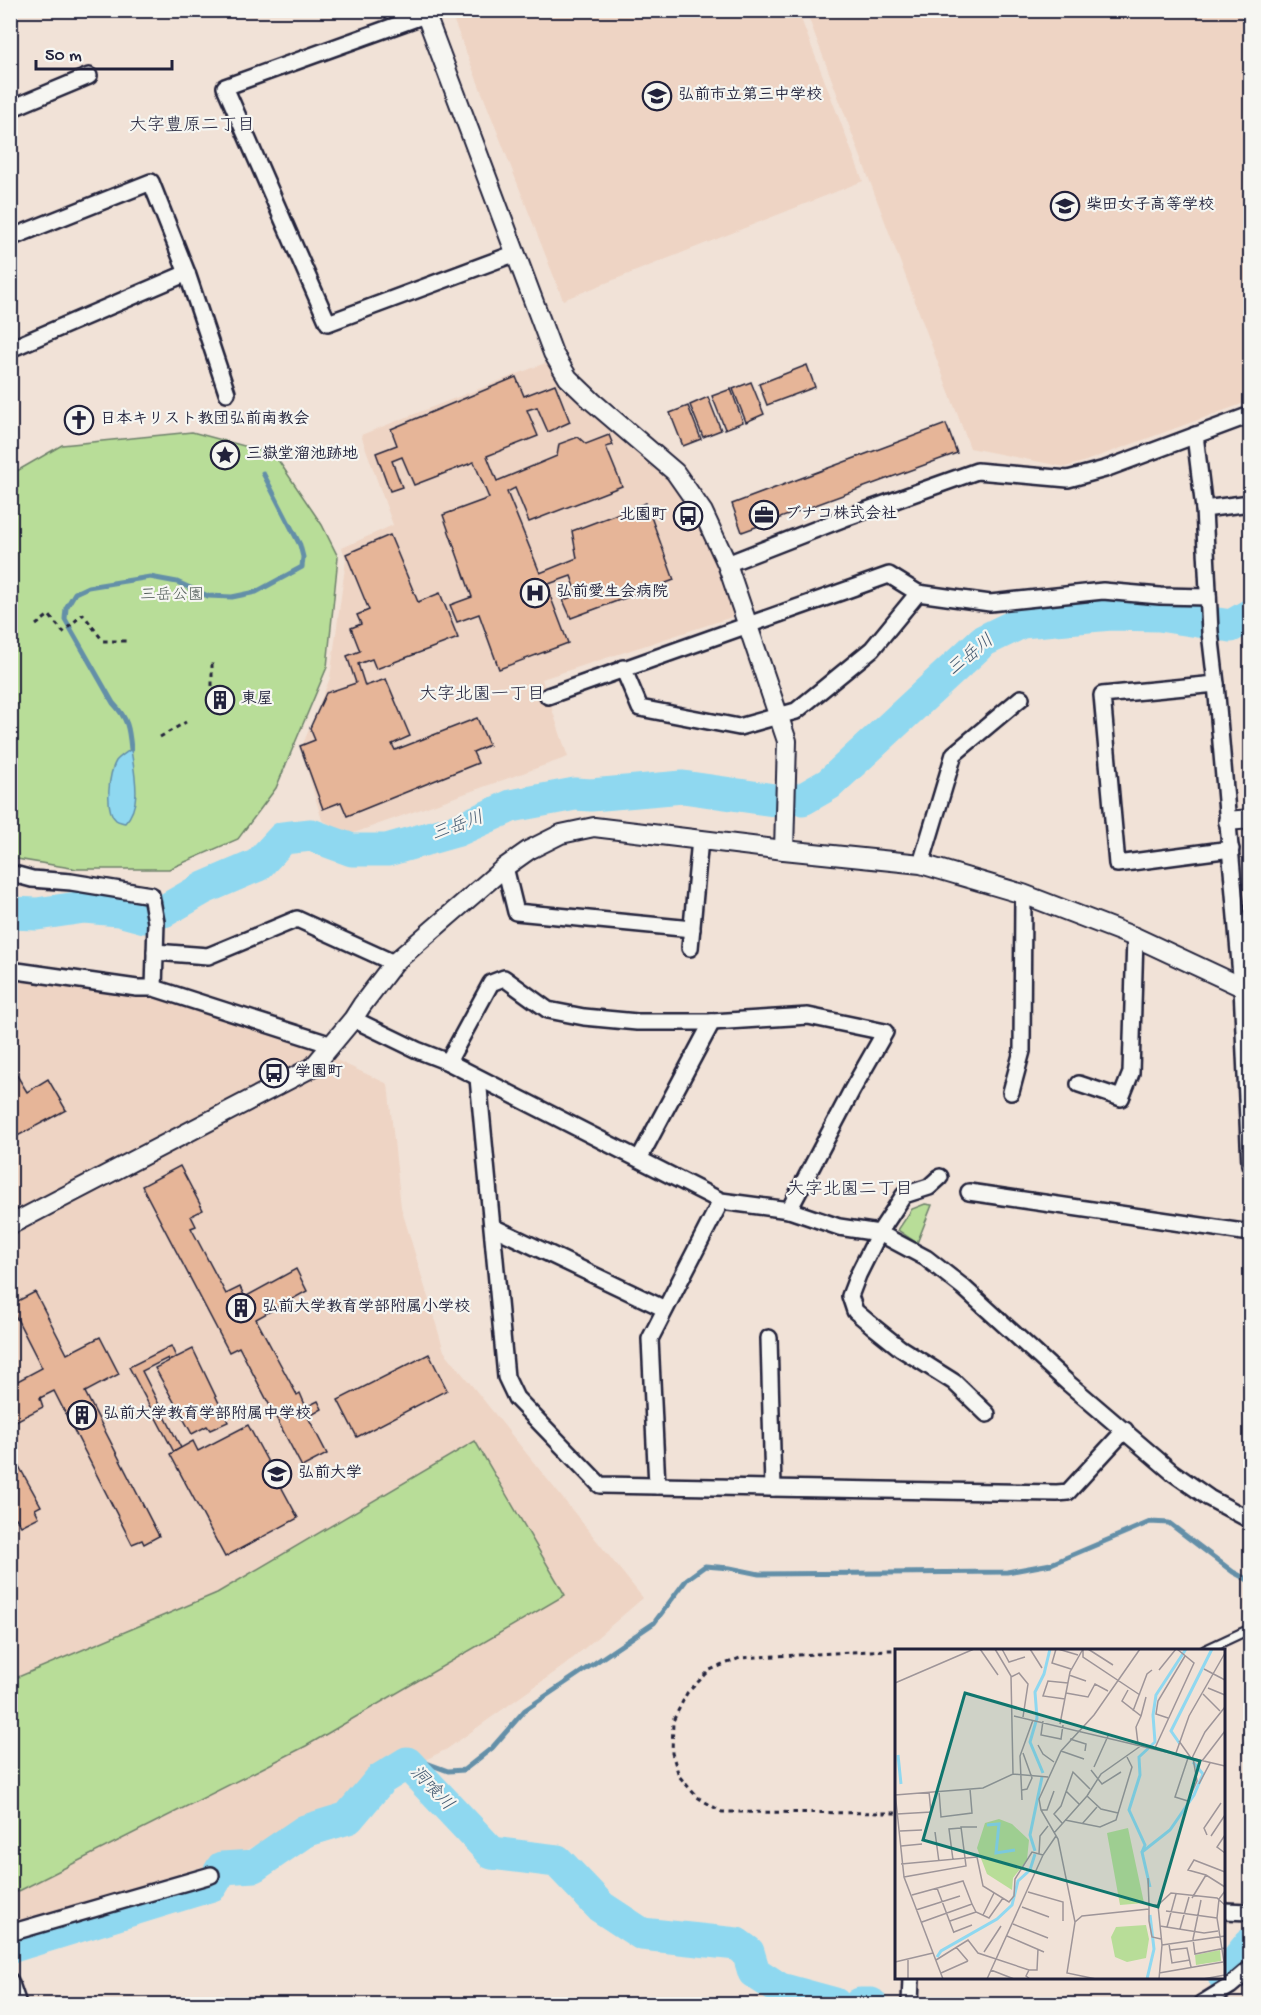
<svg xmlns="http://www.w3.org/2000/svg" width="1261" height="2015" font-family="'Gochi Hand','Klee One',sans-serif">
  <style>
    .built { fill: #eed4c4 }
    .green { fill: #b8dd98; stroke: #6d806a; stroke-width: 1.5 }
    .water { fill: #8fd8f0; stroke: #638fa8; stroke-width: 1.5 }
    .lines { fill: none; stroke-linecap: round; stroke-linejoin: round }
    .stream { stroke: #638fa8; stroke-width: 5 }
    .river { stroke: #8fd8f0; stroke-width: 33 }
    .building { fill: #e6b598; stroke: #22223b; stroke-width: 1.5 }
    .service-casing { stroke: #22223b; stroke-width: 12 }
    .minor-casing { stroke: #22223b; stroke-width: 20 }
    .tertiary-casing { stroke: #22223b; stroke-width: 22 }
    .path { stroke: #22223b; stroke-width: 3; stroke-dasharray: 4.5 4.5; stroke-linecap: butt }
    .service { stroke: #f6f6f2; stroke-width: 8 }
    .minor { stroke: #f6f6f2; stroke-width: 15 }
    .tertiary { stroke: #f6f6f2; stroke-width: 18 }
    .labels { text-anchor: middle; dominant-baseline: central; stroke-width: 4.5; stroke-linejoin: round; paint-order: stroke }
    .poi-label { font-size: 16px; font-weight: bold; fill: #22223b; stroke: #f6f6f2; text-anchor: start }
    .park-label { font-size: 16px; fill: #4f5a57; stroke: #f6f6f2 }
    .neighbourhood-label { font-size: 18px; fill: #22223b; stroke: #f6f6f2 }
    .water-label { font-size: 18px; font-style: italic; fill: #435971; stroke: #f6f6f2 }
    .inset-river { fill: none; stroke: #8fd8f0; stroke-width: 3 }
    .inset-road { fill: none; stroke: #9e9599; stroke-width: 1.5 }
    .view { fill: #0f766e; fill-opacity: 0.15; stroke: #0f766e; stroke-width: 3 }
    .inset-edge { fill: none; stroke: #22223b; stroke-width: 3 }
  </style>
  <rect width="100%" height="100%" fill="#f1e2d7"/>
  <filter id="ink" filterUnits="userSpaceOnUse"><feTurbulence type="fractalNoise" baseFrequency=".0167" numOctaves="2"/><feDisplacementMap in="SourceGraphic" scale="12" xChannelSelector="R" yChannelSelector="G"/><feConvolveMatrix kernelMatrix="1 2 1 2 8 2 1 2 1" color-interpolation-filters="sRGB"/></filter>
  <g filter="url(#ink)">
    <g class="built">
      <path d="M450 11H798L863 181 563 300Z"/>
      <path d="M806 11H1250V401L1080 463 1065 467 970 448Z"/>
      <path d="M548 362 557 380 586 409 644 453 667 476 702 529 721 570 735 616 542 679 568 757 348 835 322 820 301 749 330 678 346 560 342 548 393 525 361 435Z"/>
      <path d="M11 980 152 996 295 1041 388 1084 401 1207 444 1351 643 1598 565 1665 447 1749 230 1858 11 1925Z"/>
    </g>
    <g class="green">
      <path d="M192 432 274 454 322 525 338 557 327 667 276 788 238 839 169 869H77L11 858 10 475 62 445Z"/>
      <path d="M925 1204 932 1205 917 1243 898 1230 912 1209Z"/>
      <path d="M475 1441 565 1595 306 1746 11 1895V1680L217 1593Z"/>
    </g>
    <path class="water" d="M131 749C134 773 143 804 125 823 122 822 118 822 116 820 104 810 109 773 116 761 120 756 126 753 131 749Z"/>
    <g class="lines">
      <g class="stream">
        <path d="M131 749C129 728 128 719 113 703L65 619 66 608 75 593 88 587 150 577 177 582 208 596 232 597 256 592 302 567 303 557 300 545 263 473"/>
        <path d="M407 1763 421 1761 448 1771 464 1770 492 1748 525 1710 654 1623 687 1579 705 1566 730 1568 759 1574 1007 1572 1051 1564 1150 1522 1169 1523 1233 1572 1250 1581"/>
      </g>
      <g class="river">
        <path d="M803 799 829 784 983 641 1022 622 1111 614 1159 615 1231 626 1250 615"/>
        <path d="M164 911 204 888 258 865 283 838 311 835 352 850H387L458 830 511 806 575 794 591 795 683 787 774 800"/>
        <path d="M10 913 37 914 84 907 119 910 145 917"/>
        <path d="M10 1947 212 1885 222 1868 254 1866 305 1831 348 1818 381 1779 407 1763 492 1853 557 1861 601 1907 642 1934 737 1944 748 1952 754 1972 780 1989 835 2004"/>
        <path d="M1224 1976 1250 1944"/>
        <path d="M860 2004H871"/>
      </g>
    </g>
    <g class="building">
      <path d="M807 365 815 387 767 405 759 384Z"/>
      <path d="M516 377 524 396 555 384 570 422 548 432 537 407 527 410 538 436 487 456 497 481 557 456 559 444 578 437 586 444 609 435 613 445 606 447 622 486 529 522 515 488 507 492 540 573 577 558 572 531 646 503 674 580 571 618 563 600 578 595 571 576 546 585 568 643 499 669 479 614 457 622 450 605 472 597 443 515 489 498 474 462 414 485 402 457 392 461 402 487 390 491 376 453 397 445 391 429Z"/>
      <path d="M751 382 764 414 746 422 733 389Z"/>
      <path d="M731 389 743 422 725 429 712 396Z"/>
      <path d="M708 397 721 430 703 437 690 405Z"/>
      <path d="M688 406 701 439 683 446 670 413Z"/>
      <path d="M946 424 957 453 742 532 732 504Z"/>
      <path d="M390 535 418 602 440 593 458 638 376 669 372 659 358 664 365 686 386 679 410 736 392 744 395 750 477 718 489 745 473 752 478 763 347 816 341 802 323 809 300 746 315 740 310 728 326 693 356 683 347 656 360 651 351 628 361 624 357 615 369 610 346 554Z"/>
      <path d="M222 691 229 701 218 708 212 698Z"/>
      <path d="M10 1064 27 1092 48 1079 66 1110 10 1140Z"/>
      <path d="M180 1166 203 1210 191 1216 196 1226 191 1228 226 1294 240 1287 245 1297 296 1269 307 1291 256 1319 297 1395 300 1393 306 1407 318 1401 322 1409 308 1417 327 1454 302 1467 239 1347 229 1352 142 1186Z"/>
      <path d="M35 1292 67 1354 100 1337 119 1374 85 1392 159 1536 144 1544 142 1540 132 1544 54 1391 40 1398 43 1407 10 1424V1385L42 1368 10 1305Z"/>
      <path d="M171 1346 176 1357 169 1361 168 1358 142 1371 181 1448 174 1452 129 1367Z"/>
      <path d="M193 1349 228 1422 210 1430 207 1426 192 1434 155 1368Z"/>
      <path d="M429 1354 447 1390 357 1437 338 1400Z"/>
      <path d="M248 1425 298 1518 225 1557 170 1454 193 1441 198 1451Z"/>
      <path d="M10 1450 41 1506 35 1509 39 1517 21 1526 16 1518 10 1521Z"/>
    </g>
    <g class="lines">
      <g class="service-casing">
        <path id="service" d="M1205 1650 1250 1629"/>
      </g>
      <g class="minor-casing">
        <g id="minor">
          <path d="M425 15 225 87 328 323 516 253"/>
          <path d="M10 109 89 76"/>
          <path d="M10 238 151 182 187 273"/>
          <path d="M10 349 187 273 227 393"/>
          <path d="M1195 435 1204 509 1210 632 1216 684 1242 987 1250 1165"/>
          <path d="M1204 509 1250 503"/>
          <path d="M727 564 845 518 977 471 1068 479 1105 469 1250 415"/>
          <path d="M623 668 640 708 739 727 796 711 872 649 918 593"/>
          <path d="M1216 684 1102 695 1117 864 1231 849"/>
          <path d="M548 696 889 575 918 593 990 603 1103 591 1160 596 1208 597"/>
          <path d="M921 864 954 754 1021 698"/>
          <path d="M505 867 516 912 692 929"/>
          <path d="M10 873 32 879 71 882 151 895 156 922 154 988"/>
          <path d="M690 948 700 839"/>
          <path d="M155 952 208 956 297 919 394 963"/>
          <path d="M10 970 137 988H154L332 1045"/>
          <path d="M353 1019 417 1050 448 1062 721 1201 789 1210 839 1227 879 1233 926 1258 963 1287 1068 1383 1172 1472 1209 1498 1250 1520"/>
          <path d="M448 1062 491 983 504 978 548 1010 584 1017 637 1022H712L808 1016 885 1032 852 1090 789 1210"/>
          <path d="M478 1078 506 1377 516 1398 600 1485 1057 1493 1068 1492 1125 1430"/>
          <path d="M1079 1084 1121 1098 1131 1073 1135 937"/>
          <path d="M1011 1092 1022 1051 1023 894"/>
          <path d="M639 1159 712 1022"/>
          <path d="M940 1177 929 1187 904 1195 879 1233 858 1275 850 1296 855 1311 875 1328 900 1348 954 1382 987 1414"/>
          <path d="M969 1192 1250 1233"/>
          <path d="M493 1227 665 1309"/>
          <path d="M769 1338 773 1488"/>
          <path d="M657 1486 650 1339 721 1201"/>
          <path d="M1224 1911 1250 1912"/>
          <path d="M10 1933 211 1875"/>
          <path d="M10 1981 18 2004"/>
          <path d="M910 2004 911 1978"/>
          <path d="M1201 2004 1230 1986 1250 1969"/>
        </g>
      </g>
      <g class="tertiary-casing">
        <g id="tertiary">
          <path d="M424 10 553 353 568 378 592 401 675 472 703 512 727 564 787 741 784 850"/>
          <path d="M1228 821 1250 819"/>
          <path d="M10 1225 313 1067 353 1019 362 1005 394 963 505 867 529 850 561 834 594 827 784 850 921 864 1023 894 1135 937 1242 987"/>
        </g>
      </g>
      <g class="path">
        <path d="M36 625 49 615 63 632 83 614 103 641H126"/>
        <path d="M212 686V659"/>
        <path d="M160 737 186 722"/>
        <path d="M896 1813 722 1812 697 1797 679 1776 672 1753 673 1721 687 1693 710 1670 740 1658 889 1650H908"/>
      </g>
      <use href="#service" class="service"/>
      <use href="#minor" class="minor"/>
      <use href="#tertiary" class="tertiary"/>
    </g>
  </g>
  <defs>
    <g id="school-ring" transform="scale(1.5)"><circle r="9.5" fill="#f6f6f2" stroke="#22223b" stroke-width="1.5"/><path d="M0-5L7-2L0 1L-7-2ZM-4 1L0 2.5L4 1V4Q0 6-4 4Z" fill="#22223b"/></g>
    <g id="church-ring" transform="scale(1.5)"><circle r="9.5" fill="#f6f6f2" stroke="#22223b" stroke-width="1.5"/><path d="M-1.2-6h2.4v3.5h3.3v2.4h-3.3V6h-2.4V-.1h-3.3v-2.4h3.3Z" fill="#22223b"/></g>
    <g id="sight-ring" transform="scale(1.5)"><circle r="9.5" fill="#f6f6f2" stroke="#22223b" stroke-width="1.5"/><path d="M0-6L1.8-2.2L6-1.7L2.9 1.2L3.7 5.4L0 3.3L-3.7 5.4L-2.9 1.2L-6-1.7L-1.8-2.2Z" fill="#22223b"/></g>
    <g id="office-ring" transform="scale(1.5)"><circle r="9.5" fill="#f6f6f2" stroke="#22223b" stroke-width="1.5"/><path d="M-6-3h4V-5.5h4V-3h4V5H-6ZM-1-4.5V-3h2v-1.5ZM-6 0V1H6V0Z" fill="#22223b"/></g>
    <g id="bus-ring" transform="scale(1.5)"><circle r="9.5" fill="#f6f6f2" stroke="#22223b" stroke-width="1.5"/><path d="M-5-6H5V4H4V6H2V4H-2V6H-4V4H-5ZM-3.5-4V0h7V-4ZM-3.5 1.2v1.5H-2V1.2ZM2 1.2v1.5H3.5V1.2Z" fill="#22223b"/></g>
    <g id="hospital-ring" transform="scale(1.5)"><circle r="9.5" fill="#f6f6f2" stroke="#22223b" stroke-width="1.5"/><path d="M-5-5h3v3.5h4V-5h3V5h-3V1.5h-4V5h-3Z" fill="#22223b"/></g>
    <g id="building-ring" transform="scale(1.5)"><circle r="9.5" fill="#f6f6f2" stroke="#22223b" stroke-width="1.5"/><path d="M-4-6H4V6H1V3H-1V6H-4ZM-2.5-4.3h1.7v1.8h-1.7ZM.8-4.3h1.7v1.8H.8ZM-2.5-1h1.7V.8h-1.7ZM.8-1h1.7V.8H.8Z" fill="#22223b"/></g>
    <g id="university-ring" transform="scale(1.5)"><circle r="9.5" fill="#f6f6f2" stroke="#22223b" stroke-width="1.5"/><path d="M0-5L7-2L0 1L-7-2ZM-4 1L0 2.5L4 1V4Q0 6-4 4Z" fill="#22223b"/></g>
  </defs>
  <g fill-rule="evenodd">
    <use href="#school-ring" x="657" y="96"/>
    <use href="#school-ring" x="1065" y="206"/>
    <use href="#church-ring" x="79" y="420"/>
    <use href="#sight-ring" x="225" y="455"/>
    <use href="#office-ring" x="764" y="515"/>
    <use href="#bus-ring" x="688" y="516"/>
    <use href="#hospital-ring" x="535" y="593"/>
    <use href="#building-ring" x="220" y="700"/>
    <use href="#bus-ring" x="274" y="1073"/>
    <use href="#building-ring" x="241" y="1308"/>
    <use href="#building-ring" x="82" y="1415"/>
    <use href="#university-ring" x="277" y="1474"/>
  </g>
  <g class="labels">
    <g class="poi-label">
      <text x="678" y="96">弘前市立第三中学校</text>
      <text x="1086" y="206">柴田女子高等学校</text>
      <text x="100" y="420">日本キリスト教団弘前南教会</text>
      <text x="246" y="455">三嶽堂溜池跡地</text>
      <text x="785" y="515">ブナコ株式会社</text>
      <text x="667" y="516" text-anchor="end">北園町</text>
      <text x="556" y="593">弘前愛生会病院</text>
      <text x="241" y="700">東屋</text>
      <text x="295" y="1073">学園町</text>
      <text x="262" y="1308">弘前大学教育学部附属小学校</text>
      <text x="103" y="1415">弘前大学教育学部附属中学校</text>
      <text x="298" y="1474">弘前大学</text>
    </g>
    <g class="park-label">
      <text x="172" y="596">三岳公園</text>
    </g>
    <g class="neighbourhood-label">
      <text x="192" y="126">大字豊原二丁目</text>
      <text x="482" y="695">大字北園一丁目</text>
      <text x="850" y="1190">大字北園二丁目</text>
    </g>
    <g class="water-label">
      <text transform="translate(971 656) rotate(-39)">三岳川</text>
      <text transform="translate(458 827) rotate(-20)">三岳川</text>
      <text transform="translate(431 1789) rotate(46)">洞喰川</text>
    </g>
  </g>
  <g transform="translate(895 1649)">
    <rect width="330" height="330" fill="#f1e2d7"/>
    <path d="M104 170 117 175 134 191 132 211 118 229 117 241 92 225 82 199 90 174ZM233 179 249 254 225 256 212 184ZM251 276 254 290 251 309 232 313 220 308 216 288 221 278ZM325 301 326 312 301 316 300 306Z" fill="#b8dd98"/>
    <path class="inset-river" d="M285 95 276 82 317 0M3 106 6 135M148 124 135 93 142 69 140 43 149 25 155 0M92 176 104 175 101 204 120 201M140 202 135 186 147 128M247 203 250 196 234 161 245 126 244 108 260 93 258 66 261 46 291 0M255 238 247 203 275 181 299 146 308 125 298 113M42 308 46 302 102 270 117 256 123 232 135 221 140 205M252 330 259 300 255 266"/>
    <path class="inset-road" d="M85 0 103 26M100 0 116 27 118 125M107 0 114 13 130 8M135 0 147 19M161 0 157 14 176 20M163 0 183 6M193 0 218 16M188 1V8L245 46M309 20 330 31M264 21 281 0M174 26 191 32M116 28 124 24 133 35 128 68M0 34 79 0M313 39 330 46M233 41 227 52 246 67 241 78 243 95M171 44 193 48 200 35 213 42M308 45 325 62M170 50 148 47 153 32 173 34M238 62 252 25 257 21M119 67 330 117M246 67 251 48M273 69 261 65 263 52 290 7M148 72 146 86 166 90 168 76M165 75 175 23 188 0M175 90 191 95 190 102M284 92 296 109M143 96 148 105 159 113M260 99 299 14 282 0M166 102 189 110M281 104 294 67 330 4M293 109 280 148 293 152 302 132 298 109M297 109 310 83 330 58M307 112 330 82M199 118 213 87M196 121 207 135 226 123M304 135 315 114M127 141 132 140 137 129 128 104M44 142 46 168 77 164 75 140M171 142 184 155M0 143 9 228 48 330M0 146 88 139 118 125 153 128M192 147 206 160 223 164M127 151 125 107 138 71M146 161H152L159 142M2 165 36 163 34 143M170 171 205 178 221 171 237 118 232 108M167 174 159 165 166 157 178 123 195 140M187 175 202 158M5 182 27 181M40 183 44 213M159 184 192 147 206 125 247 96M312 186 309 179 326 154M330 186 322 198 330 204M316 187 330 166M6 197 27 195M144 205 145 187 153 177M58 211 54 180 66 179M6 215 82 208 88 237 114 253 119 247 120 230 137 203 148 206M330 223 299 211 293 221 311 226 330 238M9 228 71 217 66 178H82M253 229 254 256M42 239 59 284M330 242 324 250 322 269 330 319M133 243 168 253V272M17 246 68 232 77 255 27 273M297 249 311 226M306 251 298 290 300 305 330 299M77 255 81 263 94 269 108 249M263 256H254V272L257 288 266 290M127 258 154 268M21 261 65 247M271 262 322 269M88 266 99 244M55 272 81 263M180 273 187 267 254 260M118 275 153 289M265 277 309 284 323 282M272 278 281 245M285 280 294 248M59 283 77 276M112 287 149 303M274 295 277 314 295 311M267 296 330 287M61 298 73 312M275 301 292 299 296 318M89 303 106 277M41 311 73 291 83 304 134 321 131 327 135 330M0 313 38 304M96 321 119 330M134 321H142L143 300M46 324 73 312M264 324 328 313M13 330V310M92 330 148 206 161 187M201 330 172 324 180 273 163 190 146 161 144 150 166 102 199 66 245 0M264 330 267 296 263 256 276 244 322 249 330 256M308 330 330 326"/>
    <path class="view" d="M70 44 305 112 263 258 28 191Z"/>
    <rect width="330" height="330" class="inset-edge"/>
  </g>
  <rect width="1261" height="2015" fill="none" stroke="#f6f6f2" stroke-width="36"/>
  <rect x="18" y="18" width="1225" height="1979" fill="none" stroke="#22223b" stroke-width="2" filter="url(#ink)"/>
  <path d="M36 60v9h136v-9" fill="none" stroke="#22223b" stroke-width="3"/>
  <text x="45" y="60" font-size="18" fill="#22223b" stroke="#f6f6f2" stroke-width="4.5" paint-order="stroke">50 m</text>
</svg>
